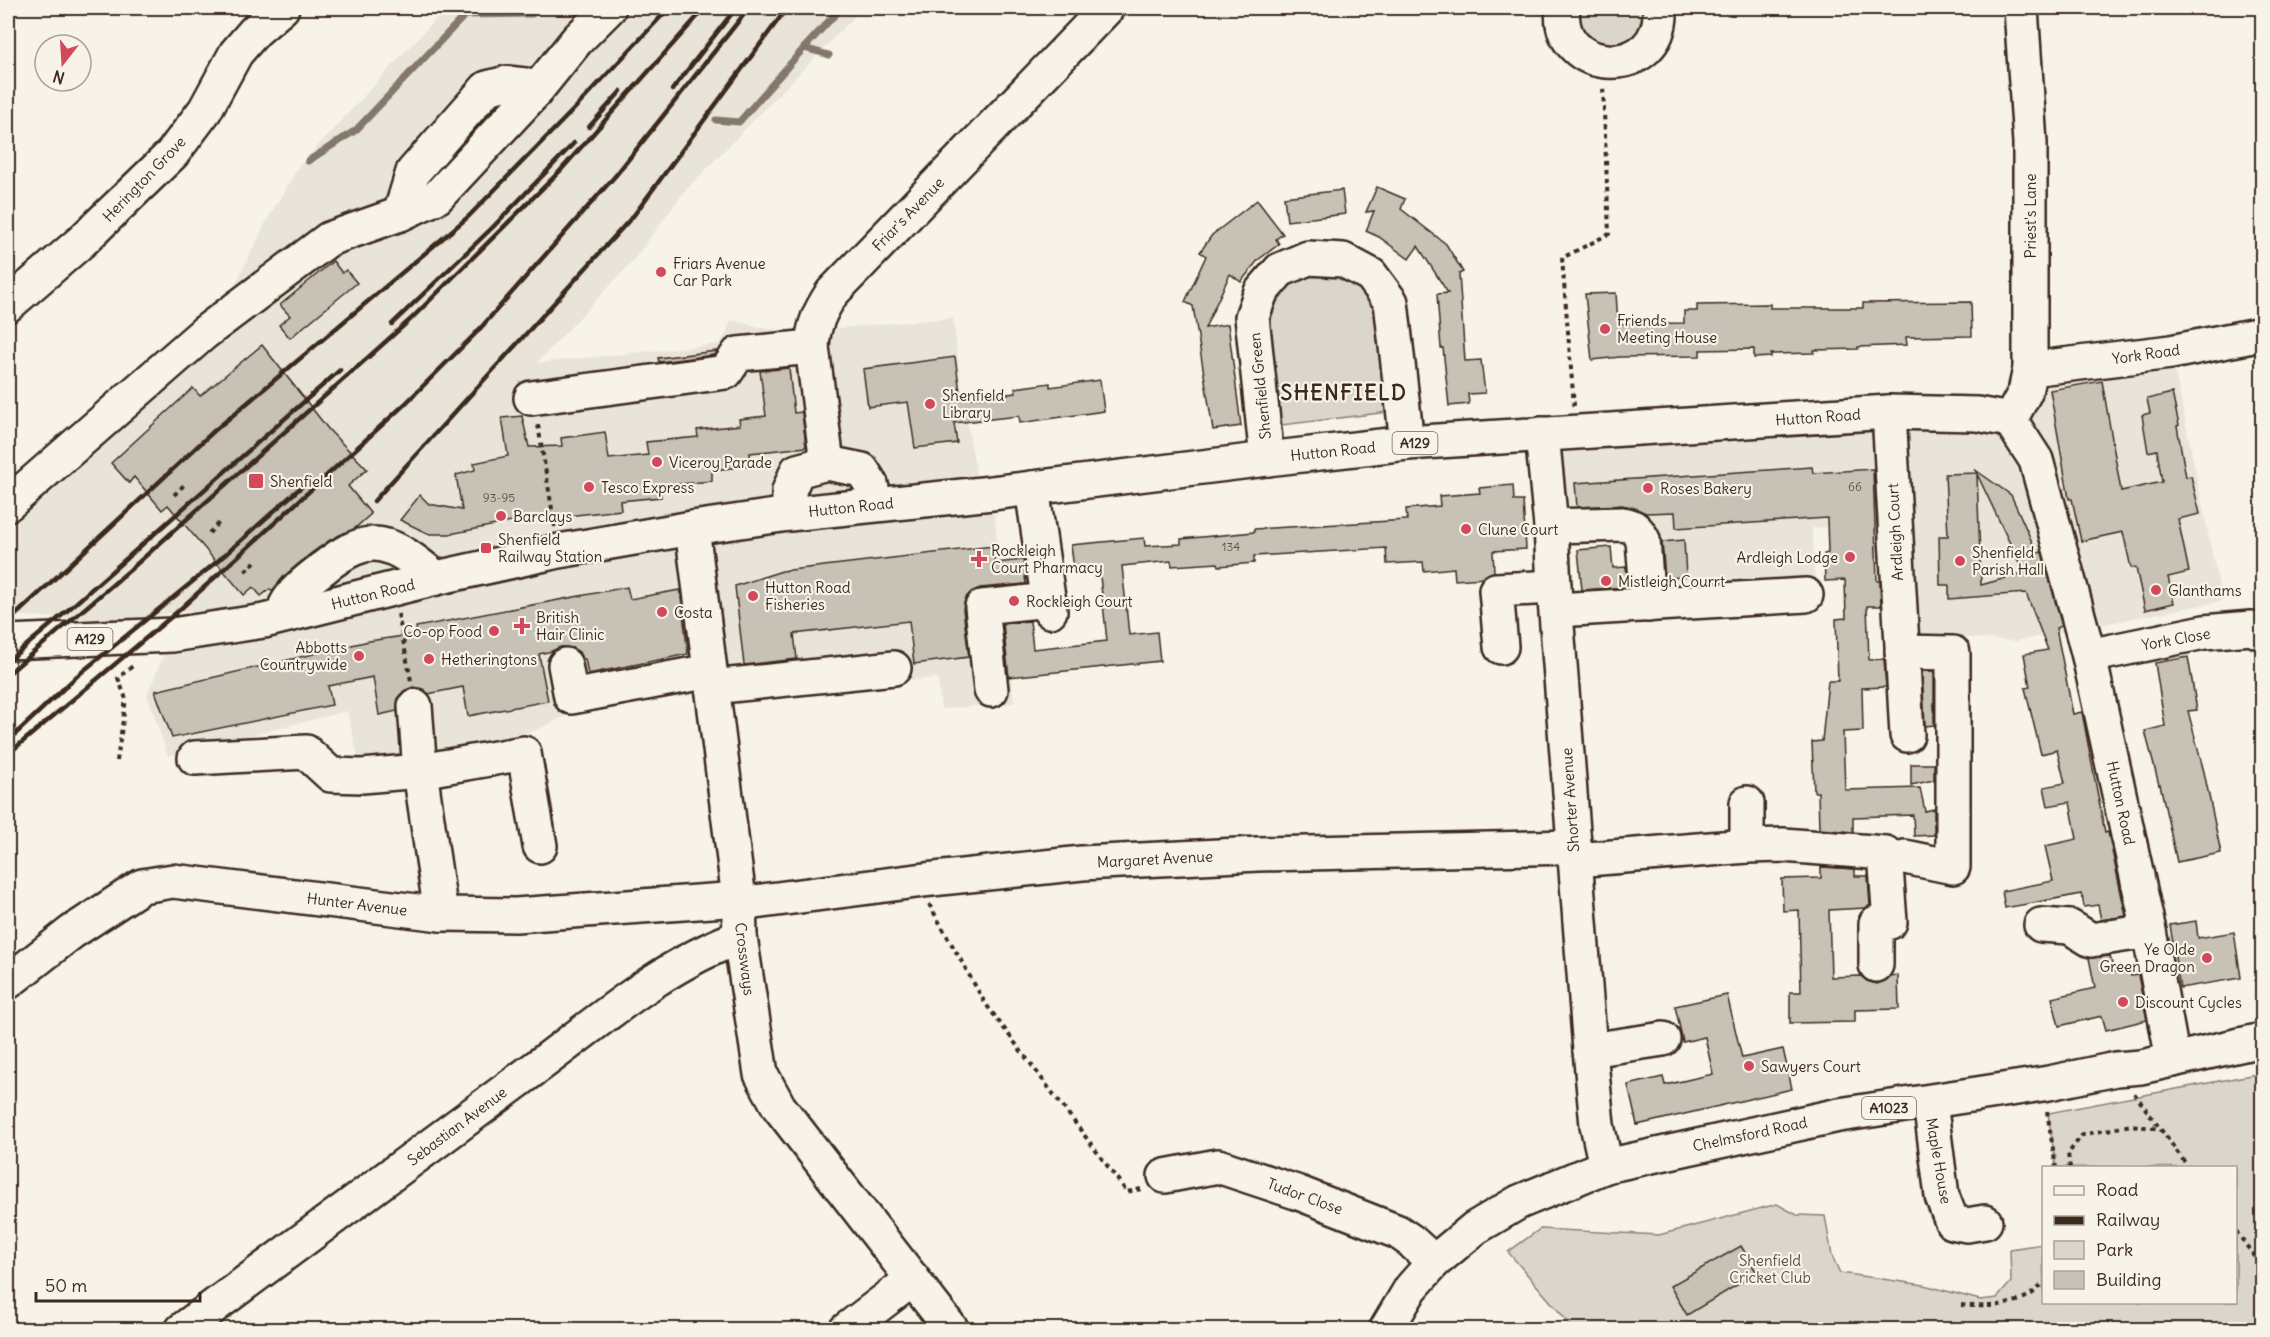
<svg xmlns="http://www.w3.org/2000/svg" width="2270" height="1337" font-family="Delius,sans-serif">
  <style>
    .built { fill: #e9e4d9 }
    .green { fill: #dbd6cb; stroke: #8b8074; stroke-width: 1.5 }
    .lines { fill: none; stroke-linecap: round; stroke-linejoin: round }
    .stream { stroke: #84786c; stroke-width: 7 }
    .building { fill: #c8c1b6; stroke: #3b2a1e; stroke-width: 1.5; fill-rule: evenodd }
    .minor-casing { stroke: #3b2a1e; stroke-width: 38 }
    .major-casing { stroke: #3b2a1e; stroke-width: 38 }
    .path { stroke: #3b2a1e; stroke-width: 4; stroke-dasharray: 4.5 4.5; stroke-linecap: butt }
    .minor { stroke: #f7f3e8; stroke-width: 33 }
    .major { stroke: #f7f3e8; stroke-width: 33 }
    .rail { stroke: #3b2a1e; stroke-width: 4.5 }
    .poi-dot { fill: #d1495b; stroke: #f7f3e8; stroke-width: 2 }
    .labels { text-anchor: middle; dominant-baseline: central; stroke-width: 4.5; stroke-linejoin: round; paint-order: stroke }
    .number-label { font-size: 12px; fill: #5e5044 }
    .shield { fill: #f7f3e8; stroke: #73665b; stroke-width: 1.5 }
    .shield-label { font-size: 14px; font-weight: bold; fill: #3b2a1e }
    .street-label { font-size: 15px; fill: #3b2a1e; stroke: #f7f3e8 }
    .poi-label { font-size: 15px; fill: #3b2a1e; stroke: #f7f3e8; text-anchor: start }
    .park-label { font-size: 15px; fill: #5b4c41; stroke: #f7f3e8 }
    .district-label { font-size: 21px; font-weight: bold; letter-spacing: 1.5px; fill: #3b2a1e; stroke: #f7f3e8 }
  </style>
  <rect width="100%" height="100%" fill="#f7f3e8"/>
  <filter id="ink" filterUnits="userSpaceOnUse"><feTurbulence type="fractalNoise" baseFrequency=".0167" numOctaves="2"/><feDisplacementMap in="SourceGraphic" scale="12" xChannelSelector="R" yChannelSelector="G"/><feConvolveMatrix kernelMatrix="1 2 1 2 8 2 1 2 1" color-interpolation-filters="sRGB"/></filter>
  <g filter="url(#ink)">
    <g class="built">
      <path d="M446 8H863L685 191 632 262 537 363 720 344 726 334 731 320 768 329 813 330 953 318 963 400 975 466 978 495 992 493 1014 703 941 709 938 678 654 699 573 712 537 730 451 749 429 760 361 770 347 711 168 756 147 695 172 635 436 578 423 547 427 563 274 600 205 611H189L110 620 8 615V493L228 299 266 222 299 166Z"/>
      <path d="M2171 352 2222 601 2016 641 1911 634 1907 523 1812 528 1815 583 1640 592 1635 541 1552 547 1542 434 2010 420 2030 369Z"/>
    </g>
    <g class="green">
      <path d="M1571 8H1652L1641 42 1593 50Z"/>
      <path d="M1309 264 1373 285 1396 411 1274 426 1262 337 1280 280Z"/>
      <path d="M2262 1073V1329H1574L1508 1252 1540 1229 1659 1235 1777 1204 1797 1215 1825 1216 1832 1256 1840 1273 1924 1285 1980 1300 1997 1298 2011 1282 2010 1249 2043 1244 2044 1302H2236V1168L2056 1167 2048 1113Z"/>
    </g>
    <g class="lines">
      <g class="stream">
        <path d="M804 48 841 8"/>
        <path d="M716 120 739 122 804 48 829 55"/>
        <path d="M308 161 356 130 465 15 532 14"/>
      </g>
    </g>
    <g class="building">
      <path d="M1377 187 1405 199 1401 209 1446 244 1463 272 1459 274 1465 361 1481 360 1485 393 1468 394 1469 404 1449 406 1443 348H1441L1437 294 1448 293 1418 246 1409 259 1379 237 1366 231 1374 211 1366 212Z"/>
      <path d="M1342 190 1345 214 1287 221 1284 197Z"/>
      <path d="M1257 200 1283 234 1276 239 1279 244 1258 260 1241 282 1230 274 1205 328 1228 324 1241 426 1213 430 1193 306 1185 302 1206 256 1200 252 1212 235Z"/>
      <path d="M333 261 342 273 346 270 357 283 290 338 279 325 290 316 280 305Z"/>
      <path d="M1616 293 1618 324 1684 323V311H1697V305L1770 304V308H1863V303L1971 302 1972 336 1906 337 1907 345 1858 347V349L1814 350V353L1771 354V357L1754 358V349L1700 350V356L1620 357 1592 360 1585 294Z"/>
      <path d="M262 345 329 430 367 469 348 486 371 514 354 529 330 540 310 554 284 576 272 591 270 589 261 596 253 587 244 595 168 505 162 510 134 477 129 483 111 463 193 388 200 396Z"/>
      <path d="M717 351 715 355 659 362 658 358Z"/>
      <path d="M955 357 961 399 1016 393 1015 388 1050 383V387L1100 380 1104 411 1020 423 1019 416 954 423 957 443 915 448 908 402 868 407 863 369Z"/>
      <path d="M789 368 794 413 802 412 806 447 750 453 751 466 712 470V481L660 486 661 497 620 501 621 510 558 517 557 513 450 534H429L400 520 420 495 429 504 462 510 456 475 475 470 474 463 508 456 502 418 522 416 529 447 562 446 561 438 605 432 609 459 648 455 646 442 698 437 697 430 740 425 739 419 766 416 760 371Z"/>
      <path d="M2102 381 2121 491 2162 482 2157 450 2148 452 2142 415 2150 413 2147 399 2172 393 2179 425 2177 426 2186 477 2191 476 2200 514 2178 519 2189 572 2168 577 2174 603 2145 610 2136 568H2131L2123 532 2081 541 2072 499H2069L2050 390Z"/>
      <path d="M1812 467 1813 473 1873 469 1877 581H1880L1881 606H1867L1869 660 1884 659 1886 687 1862 688 1863 731 1843 732 1845 790 1920 788 1925 811 1934 809V835L1914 836 1913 815 1853 817V832L1819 829 1818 792H1814L1812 742 1822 741 1828 681H1838L1836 619 1846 618 1845 580 1825 581 1824 554 1828 553 1827 518 1676 528 1675 512 1646 513 1634 508 1622 505 1577 507 1575 483Z"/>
      <path d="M1974 469 2011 495 2037 553 2042 552 2062 626 2056 628 2073 714 2082 712 2105 833 2108 832 2126 916 2101 920 2098 905 2084 907 2082 894 2005 908 2002 891 2053 881 2045 846 2077 839 2070 802 2048 806 2044 787 2065 783 2057 750 2041 754 2025 688 2030 687 2024 654 2048 650 2026 593 1949 599V585H1940L1939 536H1948L1945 474 1977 473ZM1977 474 2024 573 1981 585Z"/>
      <path d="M1513 485 1514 501H1523L1526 549 1493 551 1494 572 1483 578 1455 580 1454 568 1424 571 1423 562 1387 564 1386 548 1254 556V563L1219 566 1218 563 1172 566 1171 561 1122 566 1129 635 1157 632 1160 661 1009 677 1003 624 1030 621 1033 649 1107 641 1099 567 1074 569 1071 545 1144 538 1145 546 1181 544V539L1254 532V529L1407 520 1406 509 1440 506 1439 496 1480 493 1479 488Z"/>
      <path d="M1684 540 1686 577 1665 578 1662 542Z"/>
      <path d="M993 546 995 563 1023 560 1026 584 980 588 971 592 965 599 963 609 969 657 914 664 909 621 794 634 797 659 744 665 735 586 782 571Z"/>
      <path d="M1611 547 1613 568 1626 567 1628 587 1582 590 1578 550Z"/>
      <path d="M627 587 630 599 680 590 688 654 588 674 585 659H582L579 652 572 648 561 647 552 651 539 654 548 701 468 716 463 687 428 694 423 689 413 687 404 691 398 697 397 711 379 715 373 677 328 686 332 705 172 738 155 691 369 641 417 634 416 627Z"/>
      <path d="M2188 657 2197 710 2188 711 2204 772 2221 853 2177 862 2160 784 2159 785 2145 731 2165 726 2155 663Z"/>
      <path d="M1922 671H1934V725L1925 726Z"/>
      <path d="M1911 764H1934V780L1911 785Z"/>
      <path d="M1821 867 1855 869V876H1868L1870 906 1865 908 1829 910 1831 977 1861 976 1867 981 1877 984 1885 981 1891 976 1898 975 1899 1009 1855 1010V1022L1790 1023V992H1801L1799 910 1783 911 1782 879 1821 878Z"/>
      <path d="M2196 921 2198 938 2234 932 2241 978 2180 988 2170 925Z"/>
      <path d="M2110 956 2114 972 2129 968 2131 976 2138 975 2147 1020 2106 1030 2102 1016 2059 1026 2052 998 2095 988 2089 958Z"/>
      <path d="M1727 995 1742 1058 1783 1049 1792 1089 1637 1125 1628 1085 1663 1077 1665 1085 1713 1074 1705 1037 1683 1042 1675 1006Z"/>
      <path d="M1741 1246 1757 1273 1687 1315 1670 1286Z"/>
    </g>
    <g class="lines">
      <g class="minor-casing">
        <g id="minor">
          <path d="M1563 8C1554 75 1664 83 1660 8"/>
          <path d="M400 214 413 172 487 88 507 83 525 85 535 92"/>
          <path d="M8 305 82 241 172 154 205 110 236 53 255 31 282 8"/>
          <path d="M2030 369 2171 352 2262 334"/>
          <path d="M531 398 726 372 738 354 812 347"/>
          <path d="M1889 412 1907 735"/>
          <path d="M2010 420 2025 392 2030 369V143L2021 8"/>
          <path d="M1542 434 1551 526 1554 587 1590 1050 1597 1125 1606 1166"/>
          <path d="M1267 459 1252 317 1261 292 1280 270 1308 258 1343 260 1371 275 1391 302 1407 443"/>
          <path d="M827 463 812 347C813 326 820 311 832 293L1107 8"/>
          <path d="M1032 488 1050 611"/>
          <path d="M8 504 204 333 329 239 400 214 437 197 535 92 577 40 609 8"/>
          <path d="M789 514V491L797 471 827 463 862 470 871 484 875 504"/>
          <path d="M1551 526 1622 524C1633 525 1638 530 1643 540L1648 605"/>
          <path d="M692 528 739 899 740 937 761 1074 779 1107 952 1330"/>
          <path d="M286 605C294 590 308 580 322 569 371 529 391 541 436 578"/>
          <path d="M1557 610 1806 595"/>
          <path d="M1501 647 1496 590 1554 587"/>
          <path d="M1902 652 1953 653V867L1905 857"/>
          <path d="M2089 656 2204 632 2251 628 2262 633"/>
          <path d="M565 665 571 697 710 671"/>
          <path d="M712 687 894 668"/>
          <path d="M991 690 982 607 1049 600"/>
          <path d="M415 706 420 771 441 914"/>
          <path d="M195 758 306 752 331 775 362 776 420 771 524 753 540 846"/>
          <path d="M1747 803V846"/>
          <path d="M1575 860 1747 846 1783 845 1885 853 1890 922 1876 923V965"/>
          <path d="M739 904 924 880 1082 863 1258 854 1574 847"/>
          <path d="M2041 925 2070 927 2091 940 2149 931"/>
          <path d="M8 982 72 932 142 886 173 881 441 914 516 915 739 899"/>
          <path d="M1590 1050 1663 1039"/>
          <path d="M1930 1102 1942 1196 1952 1222 1967 1225 1985 1222"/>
          <path d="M1165 1176 1218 1166 1299 1193 1398 1232 1411 1241 1434 1262"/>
          <path d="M182 1330C298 1244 414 1157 530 1072 597 1023 662 965 740 937"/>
          <path d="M846 1330 913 1279"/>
        </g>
      </g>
      <g class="major-casing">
        <g id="major">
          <path d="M8 642 172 635 264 621 436 578 559 551 692 528 789 514 992 493 1267 459 1407 443 1889 412 1977 414 2010 420 2036 460 2089 656 2149 931 2173 1060"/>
          <path d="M1386 1330 1411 1288 1434 1262 1475 1228 1519 1202 1606 1166 1839 1115 2049 1083 2116 1069 2141 1067 2262 1040"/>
        </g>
      </g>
      <g class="path">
        <path d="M1574 406 1562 258 1609 234 1603 86"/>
        <path d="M538 425 555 527"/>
        <path d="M174 495 184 485"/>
        <path d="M209 533 220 522"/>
        <path d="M245 571 257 560"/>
        <path d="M398 614 411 681"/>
        <path d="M117 761 126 699 118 678 135 664"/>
        <path d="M929 904 985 1003 1127 1192 1141 1189"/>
        <path d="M2134 1093 2189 1168"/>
        <path d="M2047 1111 2056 1168"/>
        <path d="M2070 1168 2068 1154 2082 1135 2131 1125 2160 1129"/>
        <path d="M2236 1231 2262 1267"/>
        <path d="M1961 1305C1989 1308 2025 1307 2044 1282"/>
      </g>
      <use href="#minor" class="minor"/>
      <use href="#major" class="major"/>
      <g class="rail">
        <path d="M672 90 736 8"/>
        <path d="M589 127 621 91"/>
        <path d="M392 324 493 227 574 143"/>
        <path d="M374 501 634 215 787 8"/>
        <path d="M8 622 214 431 468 217 582 101 669 8"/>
        <path d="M8 661 60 617 340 370"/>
        <path d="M8 674 131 569 411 319 560 171 705 8"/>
        <path d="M8 741 77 676 219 560 309 480"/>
        <path d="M8 754 177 612 405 404 477 332 616 175 749 8"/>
      </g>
    </g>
  </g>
  <g class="poi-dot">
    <circle cx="661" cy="272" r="6"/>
    <circle cx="1605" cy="329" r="6"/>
    <circle cx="930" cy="404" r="6"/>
    <circle cx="657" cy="462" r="6"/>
    <rect x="248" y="473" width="16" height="16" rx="3"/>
    <circle cx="589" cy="487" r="6"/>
    <circle cx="1648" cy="488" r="6"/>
    <circle cx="501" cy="516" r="6"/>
    <circle cx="1466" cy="529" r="6"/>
    <rect x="480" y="542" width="12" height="12" rx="3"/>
    <circle cx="1850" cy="557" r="6"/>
    <path d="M976 550h6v6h6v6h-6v6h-6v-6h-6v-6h6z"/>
    <circle cx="1960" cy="561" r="6"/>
    <circle cx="1606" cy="581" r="6"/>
    <circle cx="2156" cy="590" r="6"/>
    <circle cx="753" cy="596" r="6"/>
    <circle cx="1014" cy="601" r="6"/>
    <circle cx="662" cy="612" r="6"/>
    <path d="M519 617h6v6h6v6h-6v6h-6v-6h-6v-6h6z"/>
    <circle cx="494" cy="631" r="6"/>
    <circle cx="359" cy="656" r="6"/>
    <circle cx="429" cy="659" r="6"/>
    <circle cx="2207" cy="958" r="6"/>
    <circle cx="2123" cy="1002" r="6"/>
    <circle cx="1749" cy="1066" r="6"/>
  </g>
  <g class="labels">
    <g class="number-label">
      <text x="1855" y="486">66</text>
      <text x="499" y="497">93-95</text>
      <text x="1231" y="546">134</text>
    </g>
    <g class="shield">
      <rect x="1392.5" y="432" width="45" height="22" rx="4.5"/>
      <rect x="67.5" y="628" width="45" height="22" rx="4.5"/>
      <rect x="1862" y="1097" width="54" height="22" rx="4.5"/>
    </g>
    <g class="shield-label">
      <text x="1415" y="443">A129</text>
      <text x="90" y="639">A129</text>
      <text x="1889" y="1108">A1023</text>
    </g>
    <g class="street-label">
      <text transform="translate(144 179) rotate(-46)">Herington Grove</text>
      <text transform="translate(908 214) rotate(-46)">Friar's Avenue</text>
      <text transform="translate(2030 216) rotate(-90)">Priest's Lane</text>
      <text transform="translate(2146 354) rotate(-8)">York Road</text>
      <text transform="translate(1260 386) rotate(-96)">Shenfield Green</text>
      <text transform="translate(1818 417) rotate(-4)">Hutton Road</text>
      <text transform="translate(1333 451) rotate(-6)">Hutton Road</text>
      <text transform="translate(851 507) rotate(-6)">Hutton Road</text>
      <text transform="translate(1895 532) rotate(-93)">Ardleigh Court</text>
      <text transform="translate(373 594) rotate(-14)">Hutton Road</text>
      <text transform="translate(2176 639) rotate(-10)">York Close</text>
      <text transform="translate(1570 800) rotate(-94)">Shorter Avenue</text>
      <text transform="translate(2121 803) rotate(78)">Hutton Road</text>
      <text transform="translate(1155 859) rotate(-3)">Margaret Avenue</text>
      <text transform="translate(357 904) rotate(7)">Hunter Avenue</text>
      <text transform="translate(745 959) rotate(83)">Crossways</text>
      <text transform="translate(457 1126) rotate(-37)">Sebastian Avenue</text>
      <text transform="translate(1750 1134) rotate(-12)">Chelmsford Road</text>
      <text transform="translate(1939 1161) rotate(80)">Maple House</text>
      <text transform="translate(1305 1196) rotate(20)">Tudor Close</text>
    </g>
    <g class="poi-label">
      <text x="673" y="263">Friars Avenue<tspan x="673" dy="17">Car Park</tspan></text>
      <text x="1617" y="320">Friends<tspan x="1617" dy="17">Meeting House</tspan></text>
      <text x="942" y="395">Shenfield<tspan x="942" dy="17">Library</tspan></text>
      <text x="669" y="462">Viceroy Parade</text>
      <text x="270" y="481">Shenfield</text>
      <text x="601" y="487">Tesco Express</text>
      <text x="1660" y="488">Roses Bakery</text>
      <text x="513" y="516">Barclays</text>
      <text x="1478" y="529">Clune Court</text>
      <text x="498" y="539">Shenfield<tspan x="498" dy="17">Railway Station</tspan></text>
      <text x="991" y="550">Rockleigh<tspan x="991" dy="17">Court Pharmacy</tspan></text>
      <text x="1972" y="552">Shenfield<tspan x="1972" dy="17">Parish Hall</tspan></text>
      <text x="1838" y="557" text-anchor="end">Ardleigh Lodge</text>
      <text x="1618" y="581">Mistleigh Courrt</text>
      <text x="765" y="587">Hutton Road<tspan x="765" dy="17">Fisheries</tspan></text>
      <text x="2168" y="590">Glanthams</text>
      <text x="1026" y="601">Rockleigh Court</text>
      <text x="674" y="612">Costa</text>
      <text x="536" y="617">British<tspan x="536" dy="17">Hair Clinic</tspan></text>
      <text x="482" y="631" text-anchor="end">Co-op Food</text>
      <text x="347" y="647" text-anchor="end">Abbotts<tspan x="347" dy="17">Countrywide</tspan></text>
      <text x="441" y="659">Hetheringtons</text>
      <text x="2195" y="949" text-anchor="end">Ye Olde<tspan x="2195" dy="17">Green Dragon</tspan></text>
      <text x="2135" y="1002">Discount Cycles</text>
      <text x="1761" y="1066">Sawyers Court</text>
    </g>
    <g class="park-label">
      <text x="1770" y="1260">Shenfield<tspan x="1770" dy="17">Cricket Club</tspan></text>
    </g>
    <g class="district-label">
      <text x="1344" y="392">SHENFIELD</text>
    </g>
  </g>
  <rect width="2270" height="1337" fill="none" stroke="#f7f3e8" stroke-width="30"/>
  <rect x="15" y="15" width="2240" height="1307" fill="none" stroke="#3b2a1e" stroke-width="2" filter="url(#ink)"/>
  <rect x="2042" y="1166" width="195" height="138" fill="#f7f3e8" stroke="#aca397" stroke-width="1.5"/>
  <rect x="2054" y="1186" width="30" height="9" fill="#f7f3e8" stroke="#aca397" stroke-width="1.5"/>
  <text x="2096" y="1196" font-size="18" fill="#3b2a1e">Road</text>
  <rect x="2054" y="1216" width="30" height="9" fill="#3b2a1e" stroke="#aca397" stroke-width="1.5"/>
  <text x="2096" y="1226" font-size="18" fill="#3b2a1e">Railway</text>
  <rect x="2054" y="1241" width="30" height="18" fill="#dbd6cb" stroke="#aca397" stroke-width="1.5"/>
  <text x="2096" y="1256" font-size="18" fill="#3b2a1e">Park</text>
  <rect x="2054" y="1271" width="30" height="18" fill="#c8c1b6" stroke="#aca397" stroke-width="1.5"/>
  <text x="2096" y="1286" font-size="18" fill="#3b2a1e">Building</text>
  <g transform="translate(63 63) rotate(197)"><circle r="28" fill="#f7f3e8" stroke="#aca397" stroke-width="1.5"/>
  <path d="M0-4.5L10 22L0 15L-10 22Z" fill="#d1495b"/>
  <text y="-9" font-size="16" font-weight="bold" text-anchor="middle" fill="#3b2a1e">N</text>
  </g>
  <path d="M36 1292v9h164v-9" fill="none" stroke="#3b2a1e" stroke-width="3"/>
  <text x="45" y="1292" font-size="18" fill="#3b2a1e" stroke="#f7f3e8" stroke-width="4.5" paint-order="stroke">50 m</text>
</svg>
